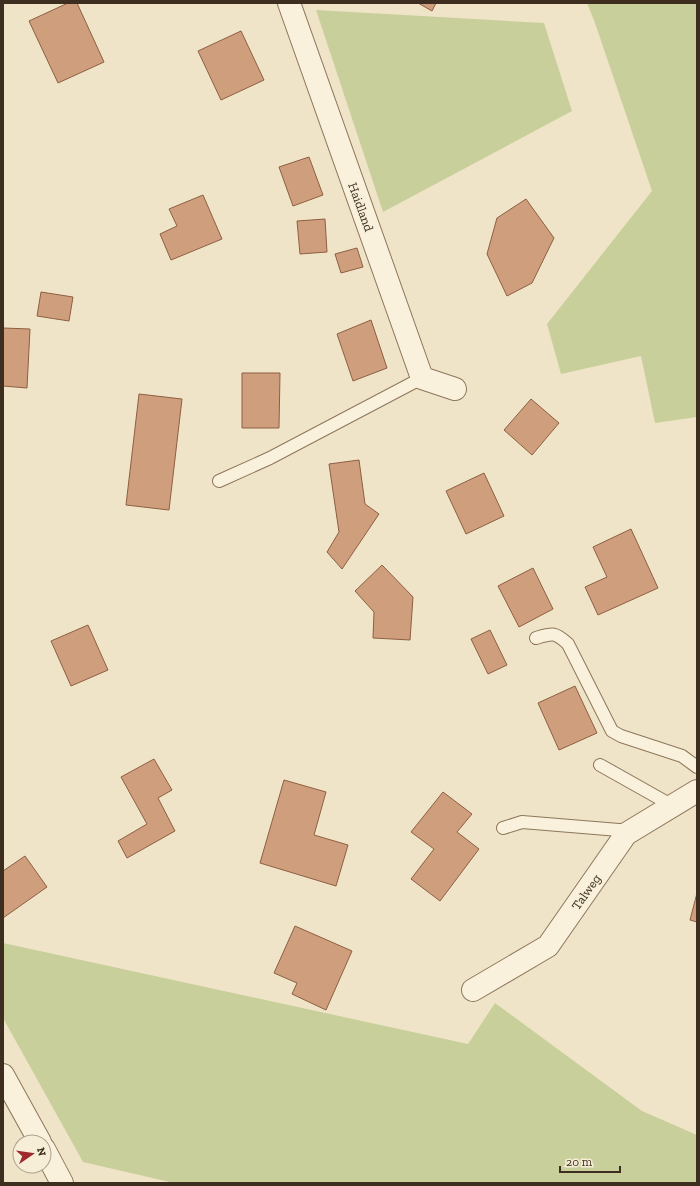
<svg xmlns="http://www.w3.org/2000/svg" width="700" height="1186" font-family="'Zilla Slab',serif">
  <style>
    .green { fill: #c9cf9b }
    .building { fill: #cf9f7d; stroke: #8d5f41 }
    .lines { fill: none; stroke-linecap: round; stroke-linejoin: round }
    .service-casing { stroke: #8d765c; stroke-width: 14 }
    .minor-casing { stroke: #8d765c; stroke-width: 24 }
    .service { stroke: #faf1dc; stroke-width: 12 }
    .minor { stroke: #faf1dc; stroke-width: 22 }
    .labels { text-anchor: middle; dominant-baseline: central; stroke-width: 3; stroke-linejoin: round; paint-order: stroke }
    .street-label { font-size: 13px; fill: #3d2e20; stroke: #f7eed8 }
  </style>
  <rect width="100%" height="100%" fill="#f0e4c8"/>
  <g class="green">
    <path d="M587 3H697V417L655 423 641 356 561 374 547 324 652 191 595 23Z"/>
    <path d="M316 10 544 23 572 111 383 212Z"/>
    <path d="M3 943 468 1044 495 1003 642 1111 697 1135V1183H174L83 1162 3 1018Z"/>
  </g>
  <g class="building">
    <path d="M68 3H77L104 62 58 83 29 21Z"/>
    <path d="M418 3H436L432 11Z"/>
    <path d="M241 31 264 80 221 100 198 51Z"/>
    <path d="M309 157 323 195 293 206 279 167Z"/>
    <path d="M203 195 222 239 171 260 160 234 177 226 169 209Z"/>
    <path d="M526 199 554 238 532 283 507 296 487 254 497 218Z"/>
    <path d="M325 219 327 252 300 254 297 221Z"/>
    <path d="M357 248 363 267 341 273 335 254Z"/>
    <path d="M41 292 73 297 69 321 37 316Z"/>
    <path d="M371 320 387 368 353 381 337 334Z"/>
    <path d="M3 328 30 329 27 388 3 386Z"/>
    <path d="M242 373H280L279 428H242Z"/>
    <path d="M139 394 182 399 169 510 126 505Z"/>
    <path d="M531 399 559 423 532 455 504 430Z"/>
    <path d="M359 460 365 504 379 514 342 569 327 552 339 532 329 464Z"/>
    <path d="M484 473 504 516 466 534 446 491Z"/>
    <path d="M631 529 658 588 598 615 585 587 607 577 593 547Z"/>
    <path d="M382 565 413 597 410 640 373 638 374 612 355 591Z"/>
    <path d="M533 568 553 609 519 627 498 586Z"/>
    <path d="M88 625 108 670 71 686 51 641Z"/>
    <path d="M490 630 507 665 488 674 471 639Z"/>
    <path d="M575 686 597 733 559 750 538 703Z"/>
    <path d="M154 759 172 790 158 798 175 831 127 858 118 841 147 824 121 777Z"/>
    <path d="M284 780 326 792 314 835 348 845 336 886 260 863Z"/>
    <path d="M443 792 472 814 457 832 479 849 440 901 411 879 434 849 411 832Z"/>
    <path d="M25 856 47 887 3 918V871Z"/>
    <path d="M697 893V922L690 920Z"/>
    <path d="M295 926 352 951 326 1010 292 994 297 983 274 973Z"/>
  </g>
  <g class="lines">
    <g class="service-casing">
      <g id="service">
        <path d="M219 481 270 458 422 378"/>
        <path d="M536 638C553 633 555 632 568 644L612 731 621 736 682 756 697 767"/>
        <path d="M600 765 673 806"/>
        <path d="M503 828 522 822 631 831"/>
      </g>
    </g>
    <g class="minor-casing">
      <g id="minor">
        <path d="M289 3 422 378 455 389"/>
        <path d="M473 990 548 946 626 834 697 791"/>
        <path d="M3 1075 40 1142"/>
        <path d="M44 1149 62 1183"/>
      </g>
    </g>
    <use href="#service" class="service"/>
    <use href="#minor" class="minor"/>
  </g>
  <g class="labels">
    <g class="street-label">
      <text transform="translate(361 207) rotate(70)">Haidland</text>
      <text transform="translate(586 892) rotate(-55)">Talweg</text>
    </g>
  </g>
  <rect width="700" height="1186" fill="none" stroke="#3d2e20" stroke-width="8"/>
  <g transform="translate(32 1154) rotate(77)"><circle r="19" fill="#f7eed8" stroke="#ada18e"/>
  <path d="M0-3L7 15L0 10L-7 15Z" fill="#9e2a2b"/>
  <text y="-6" font-size="11" font-weight="bold" text-anchor="middle" fill="#3d2e20">N</text>
  </g>
  <path d="M560 1166v6h60v-6" fill="none" stroke="#3d2e20" stroke-width="2"/>
  <text x="566" y="1166" font-size="12" fill="#3d2e20" stroke="#f7eed8" stroke-width="3" paint-order="stroke">20 m</text>
</svg>
